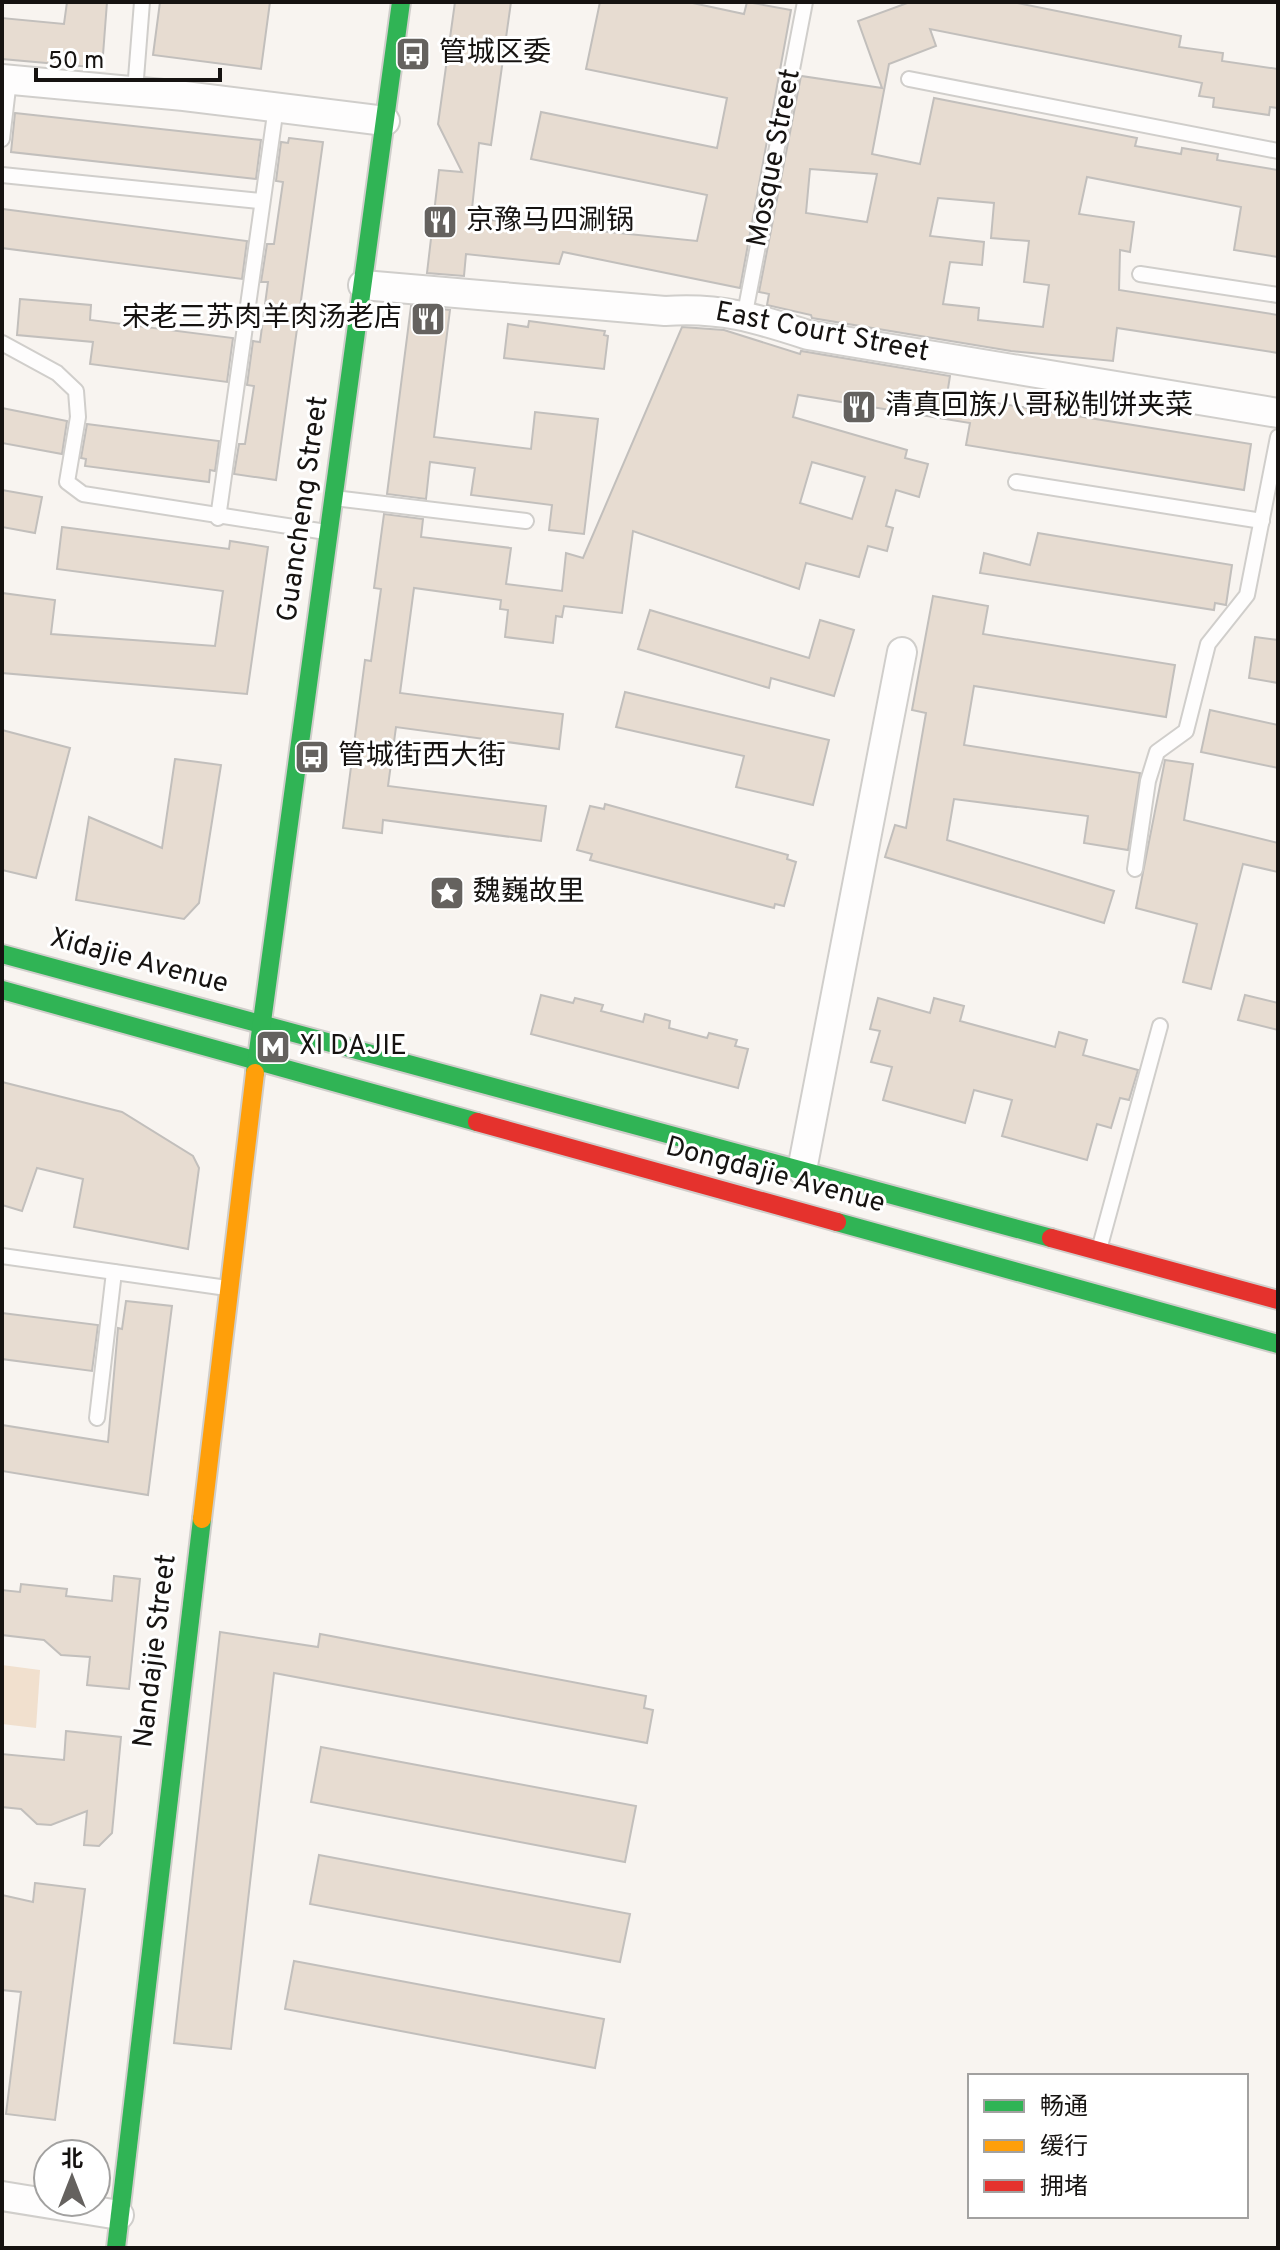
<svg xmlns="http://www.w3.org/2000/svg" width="1280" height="2250" font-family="Overpass,'Noto Sans SC',sans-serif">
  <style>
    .green { fill: #f1e0ce }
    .building { fill: #e7dcd1; stroke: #c2bfbc; stroke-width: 2; fill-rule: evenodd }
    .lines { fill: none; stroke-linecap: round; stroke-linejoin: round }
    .lane-casing { stroke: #d0cecb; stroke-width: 18 }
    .street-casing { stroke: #d0cecb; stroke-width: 32 }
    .fast-casing { stroke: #d0cecb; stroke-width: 22 }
    .slow-casing { stroke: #d0cecb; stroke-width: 22 }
    .jam-casing { stroke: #d0cecb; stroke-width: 22 }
    .lane { stroke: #fefdfd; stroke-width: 14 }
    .street { stroke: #fefdfd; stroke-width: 28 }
    .fast { stroke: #30b455; stroke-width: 18 }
    .slow { stroke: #ff9f0a; stroke-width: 18 }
    .jam { stroke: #e5322d; stroke-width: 18 }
    .labels { text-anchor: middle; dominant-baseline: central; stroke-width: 6; stroke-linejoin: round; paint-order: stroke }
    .poi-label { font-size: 28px; fill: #161311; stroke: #fff; text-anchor: start }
    .street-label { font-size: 28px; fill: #161311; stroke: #fff }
  </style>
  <rect width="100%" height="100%" fill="#f8f4f0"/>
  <path class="green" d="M2 1665 40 1670 36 1728 2 1724Z"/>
  <g class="building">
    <path d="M67 2H107L102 68 2 59V18L64 24Z"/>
    <path d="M160 2H270L261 69 153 55Z"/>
    <path d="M455 2H511L491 145 479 143 471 218 697 241 707 195 531 159 541 112 717 148 727 98 586 69 600 2H688L744 14 747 2 791 10 740 288 563 252 559 264 466 254 464 276 427 273 439 170 462 172 438 124Z"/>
    <path d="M910 2H1012L1181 36 1179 47 1223 53 1222 61 1278 69V108L1270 107 1269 115 1213 107 1214 98 1199 96 1202 83 930 29 936 46 889 64 872 154 920 164 934 98 1137 138 1135 146 1181 154 1182 148 1218 154 1217 160 1278 170V257L1234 250 1241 207 1087 177 1079 214 1134 222 1130 252 1120 250 1119 290 1278 315V353L1117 328 1113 361 1011 351 812 318 811 315 767 305 769 294 759 292 801 76 882 88 858 21ZM810 169 877 174 867 222 806 213ZM938 198 994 203 991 238 1029 241 1024 282 1049 285 1043 327 978 320 979 308 943 304 950 262 982 265 984 242 930 236Z"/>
    <path d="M15 113 261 140 256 179 11 152Z"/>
    <path d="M289 138 323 142 276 480 234 474 239 444H245L254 386 247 385 253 341 260 342 268 282H261L267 244H274L283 182 276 181 281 142 288 143Z"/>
    <path d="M3 209 247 241 242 279 2 248Z"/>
    <path d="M20 299 91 305 90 320 233 338 227 382 90 364 93 342 17 335Z"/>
    <path d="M411 306 450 310 434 437 531 449 535 412 598 419 584 534 549 530 552 505 471 495 475 468 430 462 426 499 387 494Z"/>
    <path d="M529 321 605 331 604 335 608 336 604 369 504 358 508 324 528 327Z"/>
    <path d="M682 327 724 330 800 354 801 351 950 376 947 395 1251 444 1244 490 966 445 970 423 798 395 793 417 907 450 905 458 928 464 919 497 896 490 886 526 893 528 887 551 868 546 859 577 806 563 799 589 633 531 622 613 564 606 562 617 556 616 553 643 505 637 508 610 500 609 501 600 414 588 400 693 563 714 559 749 396 727 388 786 546 806 541 841 383 820 382 833 343 828 365 660 371 661 381 589 374 588 384 514 423 519 421 537 511 548 506 584 562 591 566 553 583 558ZM812 462 865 477 852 519 800 503Z"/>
    <path d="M2 408 67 421 62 454 2 443Z"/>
    <path d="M87 424 219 441 215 471 210 470 209 482 85 466 86 459 81 458Z"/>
    <path d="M2 490 42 497 35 533 2 527Z"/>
    <path d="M62 527 229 549 230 541 268 547 247 694 2 673V593L55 600 51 634 215 646 223 591 57 569Z"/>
    <path d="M1038 533 1232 565 1226 605 1215 603 1214 610 980 573 984 553 1030 565Z"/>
    <path d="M933 596 988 606 983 634 1175 665 1166 717 974 686 964 745 1140 773 1128 850 1084 843 1088 816 954 799 947 840 1114 891 1104 923 885 857 895 825 906 828 926 713 912 710Z"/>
    <path d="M650 610 809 658 820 620 854 630 834 696 771 678 769 688 638 649Z"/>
    <path d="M1255 637 1278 640V683L1249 678Z"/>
    <path d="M625 692 829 740 813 805 736 787 744 756 616 727Z"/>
    <path d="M1210 710 1278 725V768L1201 752Z"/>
    <path d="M2 730 70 748 36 878 2 870Z"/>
    <path d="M175 759 221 765 199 903 184 919 76 900 89 817 162 848Z"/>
    <path d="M1165 760 1193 764 1184 820 1278 843V872L1243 864 1211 989 1183 982 1197 924 1136 908Z"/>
    <path d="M605 804 788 855 787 859 796 862 784 906 775 904 774 908 590 860 592 854 577 850 590 806 604 809Z"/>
    <path d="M541 995 573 1003 575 998 603 1005 601 1011 643 1022 645 1014 670 1021 669 1028 707 1038 709 1033 737 1040 735 1046 748 1049 738 1088 531 1034Z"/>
    <path d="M1245 995 1278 1003V1030L1238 1020Z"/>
    <path d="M878 998 930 1013 934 998 964 1006 960 1021 1055 1047 1059 1032 1087 1040 1083 1055 1138 1070 1129 1100 1120 1098 1111 1128 1097 1124 1087 1160 1002 1136 1012 1100 974 1090 965 1123 883 1100 892 1067 871 1062 880 1031 870 1029Z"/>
    <path d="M2 1082 122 1112 193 1156 199 1168 188 1249 74 1227 83 1179 37 1168 22 1211 2 1205Z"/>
    <path d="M126 1301 172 1306 148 1495 2 1471V1425L108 1442 118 1328 122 1329Z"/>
    <path d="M2 1313 98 1325 92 1371 2 1359Z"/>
    <path d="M114 1576 140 1579 129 1689 87 1685 90 1657 61 1655 44 1640 2 1635V1590L20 1592 21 1584 67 1589 66 1596 112 1601Z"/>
    <path d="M220 1632 318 1647 320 1634 646 1696 644 1708 653 1710 647 1743 274 1673 231 2049 174 2043Z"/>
    <path d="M66 1731 121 1737 112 1833 99 1846 84 1845 87 1811 51 1825 37 1824 21 1809 2 1807V1754L64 1760Z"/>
    <path d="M321 1747 636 1806 625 1862 311 1802Z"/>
    <path d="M319 1855 630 1914 620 1962 310 1904Z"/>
    <path d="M35 1883 85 1889 55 2120 6 2114 21 1992 2 1990V1895L33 1902Z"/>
    <path d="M294 1961 604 2019 595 2068 285 2009Z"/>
  </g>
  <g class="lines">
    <g class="lane-casing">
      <g id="lane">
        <path d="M909 79 1278 151"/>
        <path d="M135 91 142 2"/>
        <path d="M2 139 9 80"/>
        <path d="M2 175 260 201"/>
        <path d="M1140 274 1278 295"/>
        <path d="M745 313 805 2"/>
        <path d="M2 343 57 373 76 391 78 417 67 482 83 494 326 532"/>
        <path d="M1016 482 1262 521"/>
        <path d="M334 498 526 521"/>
        <path d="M218 518 276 107"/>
        <path d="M1135 869 1148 781 1157 752 1186 731 1208 644 1247 595 1278 437"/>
        <path d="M1100 1246 1160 1026"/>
        <path d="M2 1256 227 1288"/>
        <path d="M97 1418 114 1272"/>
      </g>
    </g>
    <g class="street-casing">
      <g id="street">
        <path d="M2 79 184 96 385 121"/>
        <path d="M363 285 665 311C720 307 756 318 808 335L1278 413"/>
        <path d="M802 1170 902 652"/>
        <path d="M2 2196 119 2215"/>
      </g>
    </g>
    <g class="fast-casing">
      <g id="fast">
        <path d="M2 954 1051 1238"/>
        <path d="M2 990 477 1122"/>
        <path d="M255 1073 401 2"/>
        <path d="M837 1222 1278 1344"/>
        <path d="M116 2248 202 1519"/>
      </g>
    </g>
    <g class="slow-casing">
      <path id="slow" d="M202 1519 255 1073"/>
    </g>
    <g class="jam-casing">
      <g id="jam">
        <path d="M477 1122 837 1222"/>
        <path d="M1051 1238 1278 1300"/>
      </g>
    </g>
    <use href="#lane" class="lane"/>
    <use href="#street" class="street"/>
    <use href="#fast" class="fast"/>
    <use href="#slow" class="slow"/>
    <use href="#jam" class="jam"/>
  </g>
  <defs>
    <g id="bus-square" transform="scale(1.8)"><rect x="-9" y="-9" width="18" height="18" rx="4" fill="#65625f" stroke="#fff"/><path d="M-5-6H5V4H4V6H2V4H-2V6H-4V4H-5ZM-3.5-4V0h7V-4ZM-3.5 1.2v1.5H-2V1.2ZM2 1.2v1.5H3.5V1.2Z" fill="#fff"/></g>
    <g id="restaurant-square" transform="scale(1.8)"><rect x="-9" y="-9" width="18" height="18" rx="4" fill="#65625f" stroke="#fff"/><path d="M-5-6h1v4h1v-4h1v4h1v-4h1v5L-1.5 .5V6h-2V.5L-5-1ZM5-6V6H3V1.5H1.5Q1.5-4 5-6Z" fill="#fff"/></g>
    <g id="sight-square" transform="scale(1.8)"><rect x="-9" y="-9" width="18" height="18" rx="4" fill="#65625f" stroke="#fff"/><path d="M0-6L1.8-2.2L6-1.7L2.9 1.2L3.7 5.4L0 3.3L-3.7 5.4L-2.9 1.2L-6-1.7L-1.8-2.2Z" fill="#fff"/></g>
    <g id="metro-square" transform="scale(1.8)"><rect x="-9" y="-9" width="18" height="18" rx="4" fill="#65625f" stroke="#fff"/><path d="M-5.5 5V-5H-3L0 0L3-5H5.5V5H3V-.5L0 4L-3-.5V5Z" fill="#fff"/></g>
  </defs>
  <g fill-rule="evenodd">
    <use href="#bus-square" x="413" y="54"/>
    <use href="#restaurant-square" x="440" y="222"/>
    <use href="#restaurant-square" x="428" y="319"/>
    <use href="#restaurant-square" x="859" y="407"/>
    <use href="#bus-square" x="312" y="757"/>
    <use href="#sight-square" x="447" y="893"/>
    <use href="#metro-square" x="273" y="1047"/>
  </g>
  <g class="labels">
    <g class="poi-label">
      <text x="439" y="54">管城区委</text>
      <text x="466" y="222">京豫马四涮锅</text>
      <text x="402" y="319" text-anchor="end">宋老三苏肉羊肉汤老店</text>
      <text x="885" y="407">清真回族八哥秘制饼夹菜</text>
      <text x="338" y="757">管城街西大街</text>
      <text x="473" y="893">魏巍故里</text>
      <text x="299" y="1047">XI DAJIE</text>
    </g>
    <g class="street-label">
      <text transform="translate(775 158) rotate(-79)">Mosque Street</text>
      <text transform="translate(822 333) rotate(11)">East Court Street</text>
      <text transform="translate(304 509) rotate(-82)">Guancheng Street</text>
      <text transform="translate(139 962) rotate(15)">Xidajie Avenue</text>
      <text transform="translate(775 1176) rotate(15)">Dongdajie Avenue</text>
      <text transform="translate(156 1651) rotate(-83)">Nandajie Street</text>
    </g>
  </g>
  <rect width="1280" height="2250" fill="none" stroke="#161311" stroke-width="8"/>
  <rect x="968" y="2074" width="280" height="144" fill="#ffffff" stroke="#a2a1a0" stroke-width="2"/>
  <rect x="984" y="2100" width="40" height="12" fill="#30b455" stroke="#a2a1a0" stroke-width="2"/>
  <text x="1040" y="2114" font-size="24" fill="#161311">畅通</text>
  <rect x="984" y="2140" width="40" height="12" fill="#ff9f0a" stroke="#a2a1a0" stroke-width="2"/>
  <text x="1040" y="2154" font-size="24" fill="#161311">缓行</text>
  <rect x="984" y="2180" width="40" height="12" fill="#e5322d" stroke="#a2a1a0" stroke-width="2"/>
  <text x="1040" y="2194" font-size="24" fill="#161311">拥堵</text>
  <g transform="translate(72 2178)"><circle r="38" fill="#ffffff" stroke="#a2a1a0" stroke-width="2"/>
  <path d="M0-6L14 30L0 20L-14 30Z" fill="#65625f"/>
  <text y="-12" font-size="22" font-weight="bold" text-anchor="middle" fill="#161311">北</text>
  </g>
  <path d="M36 68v12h184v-12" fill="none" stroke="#161311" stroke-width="4"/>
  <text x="48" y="68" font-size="24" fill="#161311" stroke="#ffffff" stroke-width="6" paint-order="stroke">50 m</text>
</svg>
